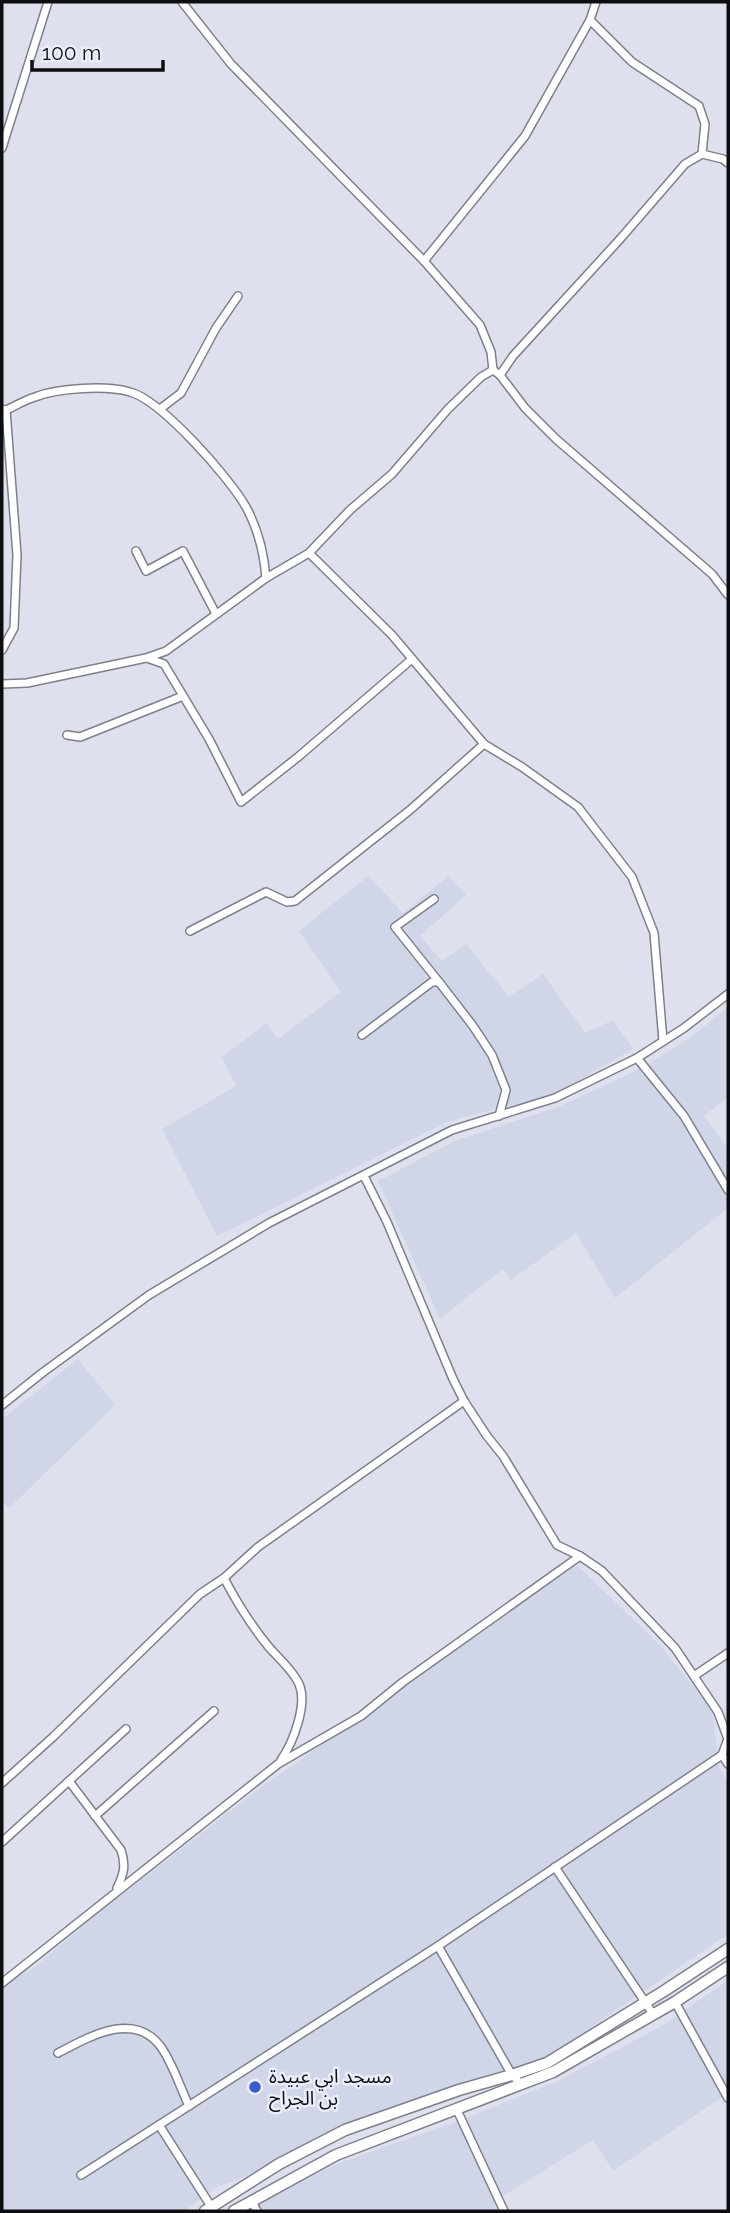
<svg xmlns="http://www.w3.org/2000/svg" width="730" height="2213" font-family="Raleway,'Noto Sans Arabic',sans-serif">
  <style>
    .built { fill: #d1d5e8 }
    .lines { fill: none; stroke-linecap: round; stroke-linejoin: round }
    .street-casing { stroke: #7d808a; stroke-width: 10 }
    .secondary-casing { stroke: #7d808a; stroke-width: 13 }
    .street { stroke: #fff; stroke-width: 7 }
    .secondary { stroke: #fff; stroke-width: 10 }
    .poi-dot { fill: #3a5bcd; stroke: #ebeefa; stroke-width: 2.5 }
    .labels { text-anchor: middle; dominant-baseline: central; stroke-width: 5; stroke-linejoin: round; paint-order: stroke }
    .poi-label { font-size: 19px; fill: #0d0e12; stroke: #ebeefa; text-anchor: start }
  </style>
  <rect width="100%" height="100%" fill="#dee1ed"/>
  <g class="built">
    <path d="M368 876 403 913 448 876 466 895 420 936 442 961 466 944 509 997 543 974 585 1033 613 1020 633 1049 555 1094 449 1121 217 1236 162 1129 236 1086 222 1057 267 1023 278 1039 341 992 299 931Z"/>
    <path d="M728 1007V1097L704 1116 728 1149V1208L615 1298 576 1233 511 1280 503 1269 440 1319 378 1181 457 1140 561 1106 643 1067 691 1037Z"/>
    <path d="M78 1359 115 1405 9 1508 2 1501V1419Z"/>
    <path d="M577 1565 658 1643 713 1710 718 1765 728 1783V1934L546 2058 215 2188 185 2211H2V1986L31 1970 101 1911 256 1791Z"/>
    <path d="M728 1980V2093L613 2171 593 2140 493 2202 497 2211H245L339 2163 461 2120 558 2081 660 2027Z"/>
  </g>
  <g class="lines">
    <g class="street-casing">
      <g id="street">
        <path d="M182 2 231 64 424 261 480 325 491 352 493 370"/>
        <path d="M590 20 632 62 699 106 705 124 702 154"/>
        <path d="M2 148 48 2"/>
        <path d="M424 261 525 136 590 20 596 2"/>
        <path d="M500 375 513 356 621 238 685 164 702 154 723 159 728 163"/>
        <path d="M2 409 6 410C15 406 25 400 35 397 58 388 106 385 130 392 161 400 229 477 246 507 258 529 264 553 266 578"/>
        <path d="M160 409 181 393 216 328 238 296"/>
        <path d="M136 551 146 571 183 551 216 614"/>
        <path d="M309 553 392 635 484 744 522 767 578 807 632 877 654 933 663 1041"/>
        <path d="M2 650 14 628 17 555 6 410"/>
        <path d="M147 658 164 664 209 739 241 802 298 757 412 659"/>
        <path d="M2 684 27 683 146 658 166 651 266 578 309 553 350 510 392 474 448 409 481 377 493 370 500 375 525 408 556 439 712 574 728 595"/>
        <path d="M67 735 80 737 183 696"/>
        <path d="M434 899 395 927 439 982"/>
        <path d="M190 931 266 892 287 902 295 901 410 810 484 744"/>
        <path d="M362 1035 432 982H439L473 1026 492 1055 506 1090 499 1116"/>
        <path d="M637 1058 684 1116 728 1190"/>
        <path d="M2 1405 42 1373 149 1295 269 1223 452 1130 555 1098 637 1058 684 1028 728 994"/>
        <path d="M224 1578C237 1603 251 1625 268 1646 278 1658 293 1670 299 1684 308 1704 293 1743 281 1760"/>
        <path d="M694 1676 728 1653"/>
        <path d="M722 1755 728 1764"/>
        <path d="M69 1781 121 1850C126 1865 124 1874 117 1888"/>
        <path d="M2 1783 53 1737 200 1594 224 1578 258 1547 464 1401"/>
        <path d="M95 1816 214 1711"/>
        <path d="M2 1842 126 1729"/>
        <path d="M555 1867 653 2014"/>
        <path d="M438 1946 512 2075 521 2084"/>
        <path d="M2 1983 278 1764 361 1716 403 1682 580 1556"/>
        <path d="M675 2002 728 2098"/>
        <path d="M58 2053C89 2037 134 2010 161 2047 173 2064 180 2087 189 2106"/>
        <path d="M457 2110 504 2211"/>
        <path d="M159 2125 214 2211"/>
        <path d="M81 2175 438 1946 722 1755 728 1739 718 1712 675 1648 602 1571 580 1556 557 1545 503 1456 487 1436 464 1401 453 1379 387 1222 364 1176"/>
        <path d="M252 2202 257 2211"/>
      </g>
    </g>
    <g class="secondary-casing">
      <g id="secondary">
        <path d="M205 2211 279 2164 345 2130 459 2090 512 2075 547 2063 664 1991 728 1949"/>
        <path d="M234 2211 336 2155 553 2072 675 2002 728 1967"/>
      </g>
    </g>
    <use href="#street" class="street"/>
    <use href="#secondary" class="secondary"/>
  </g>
  <circle class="poi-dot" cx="255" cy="2087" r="7"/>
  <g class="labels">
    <g class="poi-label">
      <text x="269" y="2076">مسجد ابي عبيدة<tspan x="269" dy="22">بن الجراح</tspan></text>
    </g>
  </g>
  <rect width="730" height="2213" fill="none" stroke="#0d0e12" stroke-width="7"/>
  <path d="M32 60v10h131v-10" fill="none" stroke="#0d0e12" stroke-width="3.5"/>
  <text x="42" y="60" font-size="21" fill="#0d0e12" stroke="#ebeefa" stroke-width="5" paint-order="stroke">100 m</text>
</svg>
